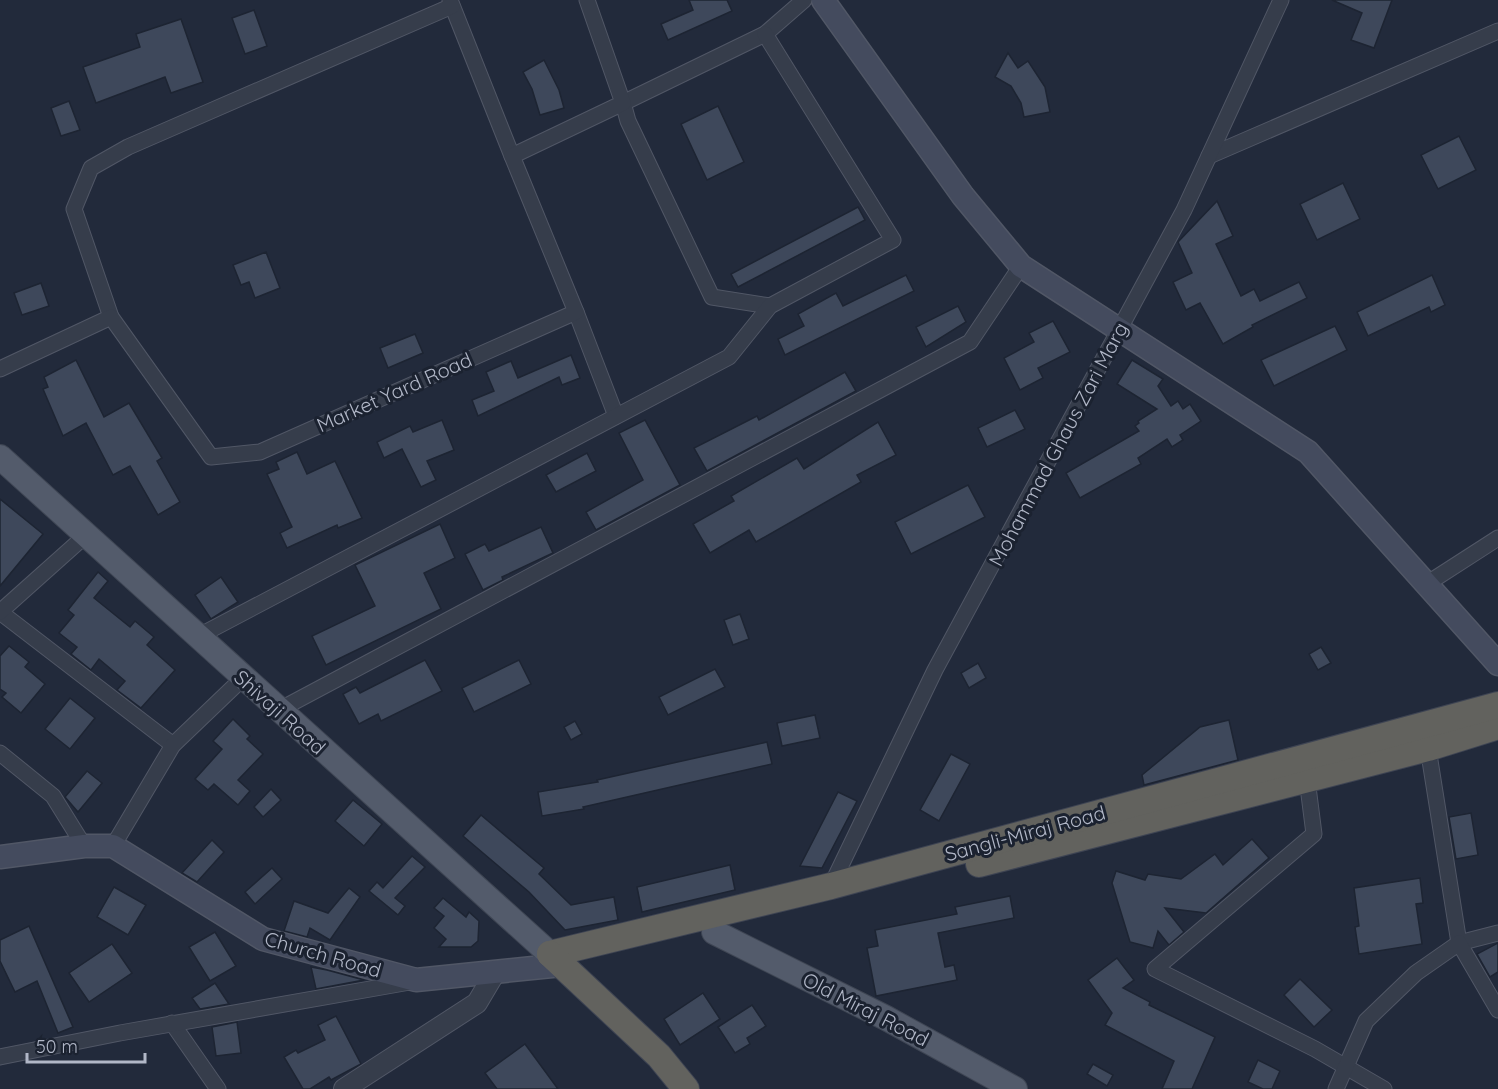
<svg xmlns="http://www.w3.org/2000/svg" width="1498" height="1089" font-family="Quicksand,sans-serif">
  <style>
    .building { fill: #3e485b; stroke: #1d2432; stroke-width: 1.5 }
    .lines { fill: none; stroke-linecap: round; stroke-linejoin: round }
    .minor-casing { stroke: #515766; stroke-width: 17 }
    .tertiary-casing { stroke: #515766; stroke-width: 22 }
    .secondary-casing { stroke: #515766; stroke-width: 25 }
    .primary-casing { stroke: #3f4654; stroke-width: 26 }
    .trunk-casing { stroke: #3e4453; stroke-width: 28 }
    .minor { stroke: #363d4b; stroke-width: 15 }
    .tertiary { stroke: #363d4b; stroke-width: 20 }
    .secondary { stroke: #444b5e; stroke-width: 22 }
    .primary { stroke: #535b6b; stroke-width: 24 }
    .trunk { stroke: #62625e; stroke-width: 26 }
    .labels { text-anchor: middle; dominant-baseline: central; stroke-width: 6; stroke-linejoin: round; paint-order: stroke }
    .street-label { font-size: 20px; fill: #b1b7c7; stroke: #1b2230 }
  </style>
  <rect width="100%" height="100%" fill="#222a3b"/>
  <g class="building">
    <path d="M689 0H727L732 11 668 40 661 24 693 10Z"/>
    <path d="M1332 0H1392L1374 48 1351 40 1362 13Z"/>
    <path d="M254 10 267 46 245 54 232 18Z"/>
    <path d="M181 19 203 82 171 93 165 77 96 103 83 67 140 47 136 34Z"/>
    <path d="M1008 53 1018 68 1028 61 1045 87 1050 112 1024 117 1021 103 1011 86 995 77Z"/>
    <path d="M544 60 559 90 564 108 540 115 532 89 523 72Z"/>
    <path d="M69 101 80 130 61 136 51 108Z"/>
    <path d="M718 106 744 162 707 180 681 124Z"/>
    <path d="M1459 136 1476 170 1438 189 1421 155Z"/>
    <path d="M1343 183 1360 219 1317 240 1300 204Z"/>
    <path d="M1217 201 1233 236 1216 244 1241 296 1254 289 1260 301 1299 282 1307 298 1252 325 1253 327 1223 344 1200 303 1186 310 1173 282 1192 273 1178 242Z"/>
    <path d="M858 207 865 220 738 287 731 274Z"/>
    <path d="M266 252 280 288 255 298 249 282 241 285 233 265Z"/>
    <path d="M906 275 914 291 785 355 778 339 804 326 798 314 836 293 843 306Z"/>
    <path d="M1432 275 1445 305 1431 312 1429 307 1368 336 1357 312Z"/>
    <path d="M41 283 49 306 22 315 14 293Z"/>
    <path d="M958 306 966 322 926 347 916 327Z"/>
    <path d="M1053 321 1070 352 1038 368 1043 378 1020 390 1004 358 1034 342 1029 333Z"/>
    <path d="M1335 326 1347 350 1274 386 1261 360Z"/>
    <path d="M415 334 423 353 388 368 380 348Z"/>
    <path d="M571 355 580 378 562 385 559 377 478 416 472 400 494 391 486 372 511 361 518 378Z"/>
    <path d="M76 360 104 417 129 403 162 458 157 461 180 502 158 515 130 466 113 475 86 423 63 436 43 389 48 387 44 377Z"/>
    <path d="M1132 360 1163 379 1158 386 1171 406 1178 401 1183 409 1190 404 1201 421 1180 435 1183 440 1172 447 1167 439 1138 458 1141 464 1080 498 1066 473 1139 431 1135 426 1139 423 1138 421 1157 409 1117 384Z"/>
    <path d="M845 372 856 391 707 471 694 448 757 416 759 420Z"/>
    <path d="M1015 410 1025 429 987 447 978 428Z"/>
    <path d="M442 420 454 450 427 461 436 480 421 487 402 449 384 458 377 442 410 426 413 432Z"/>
    <path d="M645 420 680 485 596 530 586 512 643 480 619 433Z"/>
    <path d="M878 422 896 455 857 475 861 482 756 542 749 530 710 553 693 524 734 501 731 496 797 458 804 469Z"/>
    <path d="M297 452 307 474 335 461 362 518 338 528 337 525 287 548 280 533 292 527 267 474 279 469 276 462Z"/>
    <path d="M587 453 596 471 556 492 546 475Z"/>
    <path d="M968 485 985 517 911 554 895 522Z"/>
    <path d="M0 499 43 534 0 586Z"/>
    <path d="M440 524 455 558 424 573 441 609 326 665 312 636 375 606 355 565Z"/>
    <path d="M541 527 553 553 502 577 503 580 483 590 465 554 485 544 489 551Z"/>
    <path d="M98 572 108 581 94 598 130 627 135 621 154 637 147 645 175 670 141 708 117 690 125 681 99 659 91 670 71 654 77 647 59 633 74 615 68 610Z"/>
    <path d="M221 577 238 602 211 619 195 595Z"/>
    <path d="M740 614 749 639 733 645 724 620Z"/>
    <path d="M9 646 29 662 25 667 45 684 21 713 2 697 6 693 0 689V656Z"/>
    <path d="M1321 647 1331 663 1318 670 1309 654Z"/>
    <path d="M425 660 442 691 381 721 378 714 359 724 343 694 356 687 360 693Z"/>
    <path d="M519 660 531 684 474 712 462 688Z"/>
    <path d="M978 663 986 678 969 688 961 673Z"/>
    <path d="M715 669 725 687 668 715 659 697Z"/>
    <path d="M70 698 95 718 70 749 45 729Z"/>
    <path d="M815 715 820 738 782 746 777 723Z"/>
    <path d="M233 719 250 736 247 739 263 754 238 780 250 791 238 805 214 784 208 790 195 779 222 749 213 741Z"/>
    <path d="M1229 720 1238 760 1144 785 1142 775 1200 727Z"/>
    <path d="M575 721 582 734 571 740 564 727Z"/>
    <path d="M767 742 772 764 583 807 584 809 542 816 538 792 598 782 597 780Z"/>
    <path d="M951 754 970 764 939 821 920 810Z"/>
    <path d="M87 771 102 783 78 812 65 797Z"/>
    <path d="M271 789 281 800 263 817 254 807Z"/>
    <path d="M838 792 857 801 822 868 800 866Z"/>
    <path d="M353 800 382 824 364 846 335 821Z"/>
    <path d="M1471 813 1478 855 1456 859 1449 817Z"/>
    <path d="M481 815 544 868 539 874 571 905 614 897 618 920 565 930 529 892 463 836Z"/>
    <path d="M1252 839 1269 858 1206 913 1165 908 1184 932 1169 945 1158 931 1153 948 1130 942 1112 883 1116 871 1145 880 1148 874 1181 879 1215 854 1223 865Z"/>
    <path d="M212 840 224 852 197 882 182 873Z"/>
    <path d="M412 856 425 867 395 898 405 906 398 915 369 891 377 882 383 888Z"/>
    <path d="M730 865 735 890 642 912 637 887Z"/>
    <path d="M272 868 282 879 255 904 245 892Z"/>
    <path d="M1420 878 1423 903 1416 904 1422 944 1359 954 1355 927 1359 926 1354 888Z"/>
    <path d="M114 887 146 905 128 935 97 917Z"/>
    <path d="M349 888 360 897 330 940 310 928 307 937 284 931 294 901 328 913Z"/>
    <path d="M1010 896 1014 918 938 933 945 967 954 965 957 980 876 996 867 948 878 946 875 930 957 914 955 907Z"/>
    <path d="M443 898 466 917 469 912 479 921 478 941 471 947H439L446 939 434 928 444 916 434 908Z"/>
    <path d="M29 926 73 1027 58 1033 37 981 15 992 0 961V940Z"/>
    <path d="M215 932 236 966 210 981 189 947Z"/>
    <path d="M1498 943V972L1490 977 1477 954Z"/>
    <path d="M112 944 132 973 89 1002 69 973Z"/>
    <path d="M1117 958 1134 980 1123 988 1150 1002 1149 1005 1215 1037 1192 1089H1162L1174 1061 1105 1025 1112 1013 1088 980Z"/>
    <path d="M311 967 327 970 364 980 316 989Z"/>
    <path d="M1300 979 1332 1010 1314 1027 1284 995Z"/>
    <path d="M215 983 229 1004 200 1009 192 998Z"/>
    <path d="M703 993 720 1019 680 1045 664 1019Z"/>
    <path d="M752 1005 766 1026 747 1038 750 1044 735 1053 718 1027Z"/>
    <path d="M336 1016 361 1064 331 1080 329 1077 310 1089H303L284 1057 296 1050 298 1053 325 1040 318 1025Z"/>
    <path d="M237 1022 241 1053 216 1056 212 1027Z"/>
    <path d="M525 1044 558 1089H497L485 1073Z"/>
    <path d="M1258 1060 1280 1071 1272 1089H1263L1248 1082Z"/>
    <path d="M1093 1064 1113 1075 1107 1086 1087 1074Z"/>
  </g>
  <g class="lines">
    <g class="minor-casing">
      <g id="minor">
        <path d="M450 0 512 156"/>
        <path d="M1209 156 1498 31"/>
        <path d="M770 306 712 297 628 121 623 103 765 34 804 0"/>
        <path d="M576 312 616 416"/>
        <path d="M111 317 74 209 91 168 128 147 452 6"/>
        <path d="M0 369 111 317 211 457 260 452 576 312 512 156 623 103 587 0"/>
        <path d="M1425 585 1498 538"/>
        <path d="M0 612 173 745"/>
        <path d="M0 612 85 536"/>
        <path d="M197 637 729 357 770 306 893 240 765 34"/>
        <path d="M279 710 970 342 1021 266"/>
        <path d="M1428 748 1459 943 1498 933"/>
        <path d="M0 753 53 796 84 846"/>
        <path d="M1307 779 1314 834 1155 969 1315 1049 1384 1089"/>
        <path d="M113 846 173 745 243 678"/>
        <path d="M831 886 935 670 1184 210 1281 0"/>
        <path d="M172 1023 218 1089"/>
        <path d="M0 1057 120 1033 410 982"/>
        <path d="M1336 1089 1366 1021 1416 973 1459 943 1498 1010"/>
      </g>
    </g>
    <g class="tertiary-casing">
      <path id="tertiary" d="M344 1089 477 1003 496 971"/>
    </g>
    <g class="secondary-casing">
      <g id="secondary">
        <path d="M823 0 963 196 1021 266 1308 452 1498 664"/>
        <path d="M0 857 84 846H113L263 939 416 980 562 965"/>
      </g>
    </g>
    <g class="primary-casing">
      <g id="primary">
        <path d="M0 457 550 954"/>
        <path d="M714 932 886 1018 1015 1089"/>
      </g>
    </g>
    <g class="trunk-casing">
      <g id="trunk">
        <path d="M979 864 1428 748 1498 726"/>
        <path d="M550 954 831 886 1498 705"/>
        <path d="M550 954 659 1056 686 1089"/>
      </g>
    </g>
    <use href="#minor" class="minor"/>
    <use href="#tertiary" class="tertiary"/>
    <use href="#secondary" class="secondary"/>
    <use href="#primary" class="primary"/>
    <use href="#trunk" class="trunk"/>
  </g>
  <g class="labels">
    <g class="street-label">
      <text transform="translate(394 392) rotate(-24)">Market Yard Road</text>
      <text transform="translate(1058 444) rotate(-62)">Mohammad Ghaus Zari Marg</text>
      <text transform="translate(280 712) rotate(42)">Shivaji Road</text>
      <text transform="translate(1025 833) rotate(-15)">Sangli-Miraj Road</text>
      <text transform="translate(323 954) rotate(16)">Church Road</text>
      <text transform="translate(866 1009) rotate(27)">Old Miraj Road</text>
    </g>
  </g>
  <path d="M27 1053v9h118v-9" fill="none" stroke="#b1b7c7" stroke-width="3"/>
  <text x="36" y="1053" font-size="18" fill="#b1b7c7" stroke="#1b2230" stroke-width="4.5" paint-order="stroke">50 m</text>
</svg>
